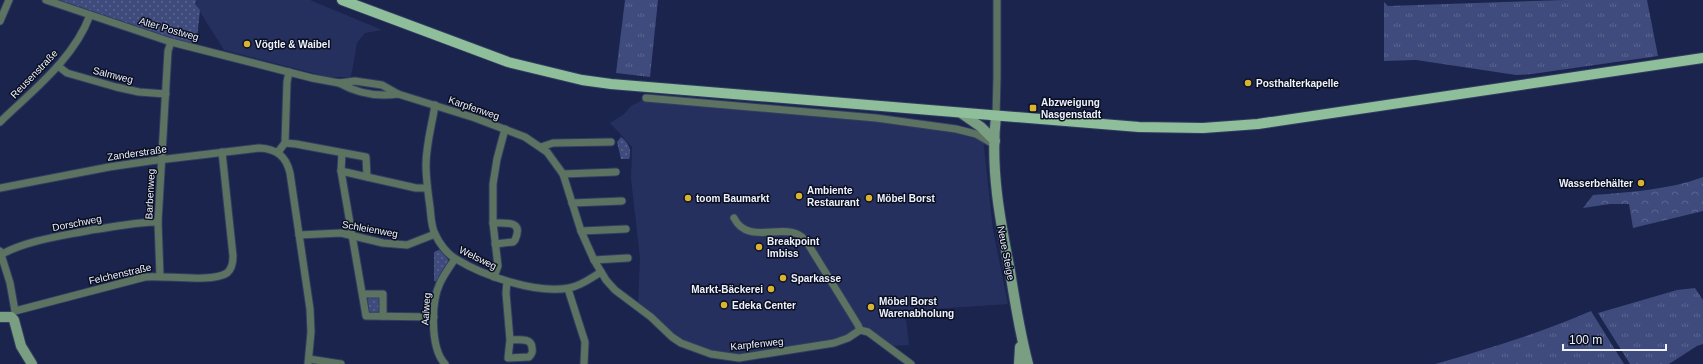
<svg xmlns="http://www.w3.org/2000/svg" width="1703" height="364" font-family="Arial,sans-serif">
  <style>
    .built { fill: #26305e }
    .grass { fill: url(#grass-tufts) }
    .forest { fill: url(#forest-crowns) }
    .park { fill: url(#park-dots) }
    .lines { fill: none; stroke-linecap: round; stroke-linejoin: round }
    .street-casing { stroke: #333d62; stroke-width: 9 }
    .secondary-casing { stroke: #333d62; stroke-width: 12 }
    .primary-casing { stroke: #333d62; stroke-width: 12 }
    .street { stroke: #5d7361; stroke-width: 7 }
    .secondary { stroke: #799e81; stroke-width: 10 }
    .primary { stroke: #8fbf9a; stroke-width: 10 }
    .poi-dot { fill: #dab333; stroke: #0a0f21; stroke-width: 1.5 }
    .labels { text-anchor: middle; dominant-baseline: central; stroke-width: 3; stroke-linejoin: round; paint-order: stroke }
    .street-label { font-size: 10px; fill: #eef2fd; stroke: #0a0f21 }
    .poi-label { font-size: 10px; font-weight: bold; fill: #eef2fd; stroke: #0a0f21; text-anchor: start }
  </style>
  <defs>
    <pattern id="grass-tufts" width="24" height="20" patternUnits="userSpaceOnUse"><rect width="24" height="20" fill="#3e4b7c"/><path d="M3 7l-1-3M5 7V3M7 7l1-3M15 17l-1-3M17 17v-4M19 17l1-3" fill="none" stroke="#5a6590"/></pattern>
    <pattern id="forest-crowns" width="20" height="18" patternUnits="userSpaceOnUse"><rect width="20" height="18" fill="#3e4b7c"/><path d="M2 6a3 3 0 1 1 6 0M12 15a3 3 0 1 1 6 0" fill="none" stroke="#5a6590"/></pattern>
    <pattern id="park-dots" width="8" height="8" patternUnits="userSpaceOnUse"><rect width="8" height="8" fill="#3e4b7c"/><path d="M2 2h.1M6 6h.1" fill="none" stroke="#5a6590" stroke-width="1.8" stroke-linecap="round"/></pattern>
  </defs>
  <rect width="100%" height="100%" fill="#1a244d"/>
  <g class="built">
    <path d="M196 0H310L382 30 365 33 357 43 351 77H328L224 50 195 4Z"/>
    <path d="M646 98 956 129 983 138 993 230 1008 304 905 311 909 345 887 346 860 330 848 338 739 358 681 343 638 306 640 258 631 179 632 147 610 123 624 114 631 106Z"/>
  </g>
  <g class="grass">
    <path d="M625 0H658L650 77 616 73Z"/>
    <path d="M1564 0H1647L1658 56 1532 74 1516 75 1416 60 1384 61V2L1388 6Z"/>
    <path d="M1695 288 1703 300V344L1697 346 1669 364H1630L1598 313 1677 290Z"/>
    <path d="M1591 311 1624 364H1435C1488 349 1540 333 1591 311Z"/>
  </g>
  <path class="forest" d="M1703 177V211L1633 228 1629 204H1610L1583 208 1593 195C1630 192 1668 190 1703 177Z"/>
  <g class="park">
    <path d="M46 0H196L195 4 200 10 196 48Z"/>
    <path d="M621 137C629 143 632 150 629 159H621L617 142Z"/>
    <path d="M441 249 449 261 439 282 434 281V252Z"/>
    <path d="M376 295 380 298V312L374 313 369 312 367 300 370 297Z"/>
  </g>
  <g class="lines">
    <g class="street-casing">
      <g id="street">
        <path d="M46 0 171 42 312 78 339 83 355 81 382 85 398 94 475 118 525 137 547 152 563 174 581 231 594 260 606 280 615 290 651 317 672 337 681 343 711 354 739 358 834 343 848 338 860 330 868 332 911 364"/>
        <path d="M0 21 9 0"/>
        <path d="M58 66 67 73 116 87 139 92 166 94"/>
        <path d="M339 83C357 93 378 97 398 94"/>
        <path d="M646 98 876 118 956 129 976 134 995 145"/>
        <path d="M435 105C432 125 426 144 426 165 426 179 428 193 430 207 431 216 431 226 435 234 439 243 447 254 456 259 484 276 536 294 569 288 581 286 591 278 601 272"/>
        <path d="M996 116 997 77V0"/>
        <path d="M0 122C32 91 74 59 90 15"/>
        <path d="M285 143 296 144 366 157 367 177 416 188H427"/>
        <path d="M541 147 553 143 611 142"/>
        <path d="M278 152 285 143 287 82 289 72"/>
        <path d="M342 153 341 171 367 177"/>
        <path d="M341 171 366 316 434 317"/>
        <path d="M563 174 616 172"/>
        <path d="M0 188 109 167 150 161 259 148C277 149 286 156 290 173L310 309 311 332 308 364"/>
        <path d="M572 203 622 201"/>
        <path d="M734 218C748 246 783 222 802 237 804 239 806 242 808 244L858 325 860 330"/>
        <path d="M493 223C506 223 524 220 515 240L513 242 495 244"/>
        <path d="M581 231 626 229"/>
        <path d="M299 235 341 233 383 243 407 245 435 234"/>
        <path d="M0 251 10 283 15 311"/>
        <path d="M2 254C29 240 62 236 91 230 113 227 136 222 158 222"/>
        <path d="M594 260 628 258"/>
        <path d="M160 276 158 222 168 51 171 42"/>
        <path d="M494 277 498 266 493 223V184L497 159 505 129"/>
        <path d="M507 282 506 293 510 340 508 358 529 357C532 354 533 352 532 348 532 337 518 340 510 340"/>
        <path d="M568 289 585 342 584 364"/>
        <path d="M363 294H383V316"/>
        <path d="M15 311 145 277C164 275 212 283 227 273 232 269 233 262 233 256L222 152"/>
        <path d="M309 359 341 364"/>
        <path d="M445 364C430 348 431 302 440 283 444 275 450 266 455 259"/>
      </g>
    </g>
    <g class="secondary-casing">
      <g id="secondary">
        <path d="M961 113 981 127 995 141"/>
        <path d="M996 116C990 168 1000 220 1010 271 1015 303 1020 333 1028 364"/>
        <path d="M0 317H11L14 320 21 346 32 364"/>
        <path d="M1019 364 1020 347"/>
      </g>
    </g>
    <g class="primary-casing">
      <path id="primary" d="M342 0 508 62 582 80 611 84 1139 127 1203 128 1258 124 1703 58"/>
    </g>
    <use href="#street" class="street"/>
    <use href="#secondary" class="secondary"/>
    <use href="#primary" class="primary"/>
  </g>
  <g class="poi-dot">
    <circle cx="247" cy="44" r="4"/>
    <circle cx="1248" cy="83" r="4"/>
    <rect x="1029" y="104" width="8" height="8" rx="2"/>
    <circle cx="1641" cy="183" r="4"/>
    <circle cx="799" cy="196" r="4"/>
    <circle cx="688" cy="198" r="4"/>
    <circle cx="869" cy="198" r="4"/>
    <circle cx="759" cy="247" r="4"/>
    <circle cx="783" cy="278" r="4"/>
    <circle cx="771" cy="289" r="4"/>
    <circle cx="724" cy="305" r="4"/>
    <circle cx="871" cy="307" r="4"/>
  </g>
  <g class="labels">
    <g class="street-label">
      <text transform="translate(169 29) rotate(16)">Alter Postweg</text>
      <text transform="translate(34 74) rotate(-46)">Reusenstraße</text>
      <text transform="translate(113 75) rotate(14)">Salmweg</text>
      <text transform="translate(474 108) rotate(19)">Karpfenweg</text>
      <text transform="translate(137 153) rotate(-8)">Zanderstraße</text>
      <text transform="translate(150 194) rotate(-87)">Barbenweg</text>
      <text transform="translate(77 223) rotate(-11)">Dorschweg</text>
      <text transform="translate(370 229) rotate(10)">Schleienweg</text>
      <text transform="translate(1006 253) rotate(79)">Neue Steige</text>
      <text transform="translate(478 258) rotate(26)">Welsweg</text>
      <text transform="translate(120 274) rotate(-13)">Felchenstraße</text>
      <text transform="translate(426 309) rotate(-86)">Aalweg</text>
      <text transform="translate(757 344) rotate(-6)">Karpfenweg</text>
    </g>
    <g class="poi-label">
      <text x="255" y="44">Vögtle &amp; Waibel</text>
      <text x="1256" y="83">Posthalterkapelle</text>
      <text x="1041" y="102">Abzweigung<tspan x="1041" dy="12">Nasgenstadt</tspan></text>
      <text x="1633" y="183" text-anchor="end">Wasserbehälter</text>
      <text x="807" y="190">Ambiente<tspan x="807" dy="12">Restaurant</tspan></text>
      <text x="696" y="198">toom Baumarkt</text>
      <text x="877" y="198">Möbel Borst</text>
      <text x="767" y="241">Breakpoint<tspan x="767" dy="12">Imbiss</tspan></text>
      <text x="791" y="278">Sparkasse</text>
      <text x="763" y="289" text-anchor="end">Markt-Bäckerei</text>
      <text x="879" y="301">Möbel Borst<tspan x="879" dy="12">Warenabholung</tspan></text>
      <text x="732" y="305">Edeka Center</text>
    </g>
  </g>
  <path d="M1563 344v6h103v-6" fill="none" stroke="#eef2fd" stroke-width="2"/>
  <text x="1569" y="344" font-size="12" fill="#eef2fd" stroke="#0a0f21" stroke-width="3" paint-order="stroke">100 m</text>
</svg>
